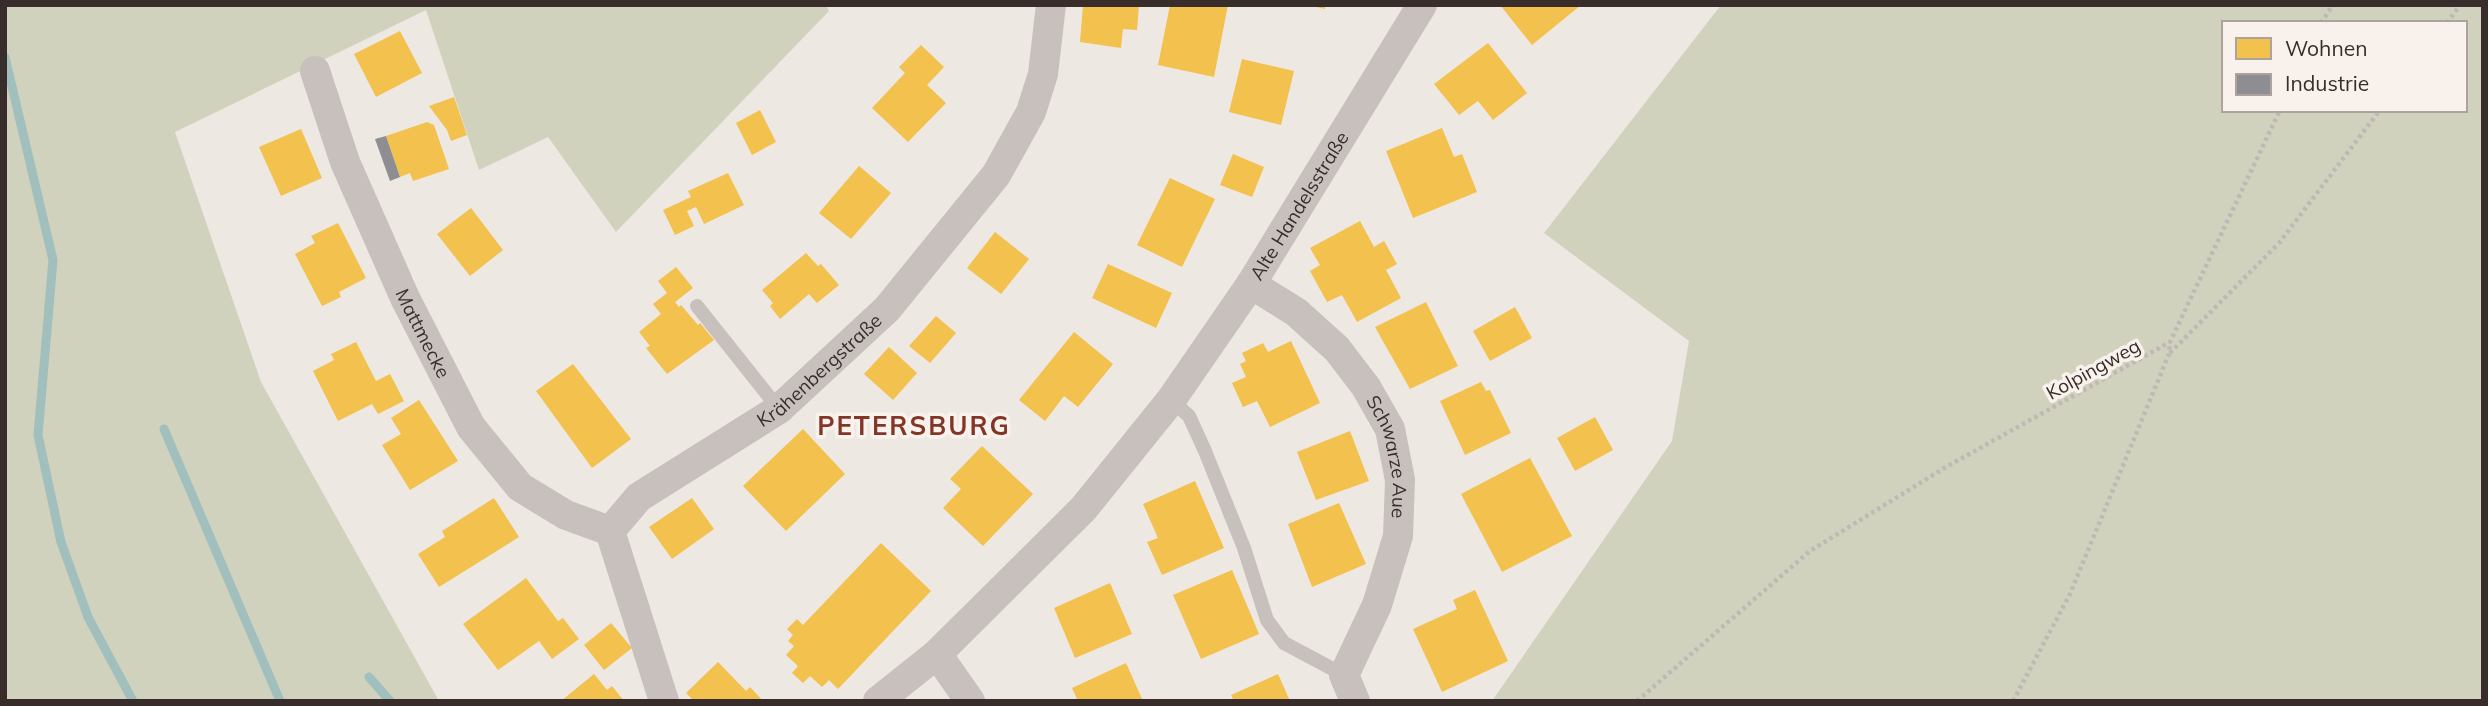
<svg xmlns="http://www.w3.org/2000/svg" width="2488" height="706" font-family="Mulish,sans-serif">
  <style>
    .green { fill: #d0d2be; fill-rule: evenodd }
    .homes { fill: #f2c14e }
    .industry { fill: #8d8d92 }
    .lines { fill: none; stroke-linecap: round; stroke-linejoin: round }
    .stream { stroke: #a1bfbc; stroke-width: 9 }
    .path { stroke: #bfb9b5; stroke-width: 4.5; stroke-dasharray: 3.5 3.5; stroke-linecap: butt }
    .service { stroke: #c7c0bc; stroke-width: 14 }
    .minor { stroke: #c7c0bc; stroke-width: 30 }
    .labels { text-anchor: middle; dominant-baseline: central; stroke-width: 7; stroke-linejoin: round; paint-order: stroke }
    .street-label { font-size: 19px; fill: #382d2a; stroke: #f9f2ec }
    .district-label { font-size: 26px; font-weight: bold; letter-spacing: 2px; fill: #823628; stroke: #f9f2ec }
  </style>
  <rect width="100%" height="100%" fill="#eee8e3"/>
  <g class="green">
    <path d="M5 5H826L829 11 616 232 548 137 479 170 426 10 175 132 261 382 439 701H5Z"/>
    <path d="M1721 5H2483V701H1492L1672 441 1689 341 1544 233ZM2224 23H2465V110H2224Z"/>
  </g>
  <g class="homes">
    <path d="M1083 5H1139L1137 30 1123 29 1121 48 1080 42Z"/>
    <path d="M1170 5H1228L1214 77 1158 65Z"/>
    <path d="M1307 5H1325V9Z"/>
    <path d="M1500 5H1581L1532 45Z"/>
    <path d="M400 31 422 73 376 97 354 54Z"/>
    <path d="M1488 43 1527 93 1493 120 1478 101 1459 115 1434 84Z"/>
    <path d="M921 45 944 67 927 85 946 103 908 142 872 108 905 73 899 67Z"/>
    <path d="M1242 59 1294 71 1281 125 1229 112Z"/>
    <path d="M454 97 467 135 451 141 447 130 429 106Z"/>
    <path d="M760 110 776 142 752 155 736 123Z"/>
    <path d="M427 122 434 125 449 169 413 181 410 173 400 177 386 136Z"/>
    <path d="M1442 128 1454 157 1462 154 1477 192 1413 218 1386 151Z"/>
    <path d="M301 129 322 178 281 196 259 147Z"/>
    <path d="M1233 154 1264 167 1252 197 1220 185Z"/>
    <path d="M859 166 891 193 851 239 819 213Z"/>
    <path d="M728 173 744 205 704 224 696 207 687 211 694 226 675 235 663 210 691 197 688 191Z"/>
    <path d="M1170 178 1215 199 1182 267 1137 245Z"/>
    <path d="M471 208 503 250 470 276 437 234Z"/>
    <path d="M1360 221 1374 247 1384 241 1397 264 1386 270 1401 298 1357 322 1342 295 1327 302 1310 271 1320 265 1310 248Z"/>
    <path d="M338 223 366 278 339 292 341 297 322 306 295 254 315 243 311 236Z"/>
    <path d="M995 232 1029 259 1001 294 967 268Z"/>
    <path d="M806 253 818 266 821 264 839 285 817 303 809 294 780 319 770 306 773 303 762 290Z"/>
    <path d="M1108 264 1172 293 1156 328 1092 298Z"/>
    <path d="M676 267 693 288 675 302 679 307 681 305 698 325 700 323 714 340 667 374 646 348 650 346 639 332 661 314 653 304 667 293 658 281Z"/>
    <path d="M1426 302 1458 366 1410 389 1375 327Z"/>
    <path d="M1515 307 1532 338 1490 361 1473 331Z"/>
    <path d="M936 316 956 333 930 363 909 346Z"/>
    <path d="M1074 332 1113 364 1078 407 1064 396 1045 421 1019 400Z"/>
    <path d="M1291 341 1320 403 1270 427 1257 401 1243 407 1232 383 1246 377 1240 364 1246 361 1242 353 1263 343 1268 352Z"/>
    <path d="M356 342 376 381 390 374 404 401 378 414 372 404 338 421 313 371 334 360 331 354Z"/>
    <path d="M889 347 917 373 893 400 864 374Z"/>
    <path d="M573 364 631 439 592 468 536 391Z"/>
    <path d="M1481 382 1486 391 1490 390 1511 433 1465 455 1440 401Z"/>
    <path d="M419 400 458 461 410 490 382 445 401 434 391 418Z"/>
    <path d="M1595 417 1613 450 1575 471 1557 438Z"/>
    <path d="M803 429 845 474 786 531 743 486Z"/>
    <path d="M1350 431 1369 481 1316 500 1297 452Z"/>
    <path d="M982 446 1033 494 983 546 943 508 961 489 950 479Z"/>
    <path d="M1530 458 1572 536 1502 572 1461 494Z"/>
    <path d="M1195 481 1224 548 1162 575 1147 542 1158 538 1143 504Z"/>
    <path d="M494 498 519 537 439 587 418 554 445 537 442 531Z"/>
    <path d="M692 498 714 529 672 559 649 527Z"/>
    <path d="M1339 503 1366 564 1312 587 1288 524Z"/>
    <path d="M881 543 931 591 838 689 829 680 822 687 810 676 803 683 792 673 798 666 786 655 794 646 788 641 793 635 787 629 797 619 803 625Z"/>
    <path d="M1232 570 1259 634 1201 659 1173 595Z"/>
    <path d="M526 578 558 621 563 618 579 639 552 659 539 641 498 670 463 624Z"/>
    <path d="M1110 583 1132 634 1075 658 1054 608Z"/>
    <path d="M1475 590 1508 661 1442 692 1413 629 1457 609 1453 600Z"/>
    <path d="M611 623 632 648 604 670 584 645Z"/>
    <path d="M718 662 746 691 750 687 763 701H694L686 693Z"/>
    <path d="M1126 663 1143 701H1078L1072 688Z"/>
    <path d="M594 674 607 690 612 686 624 701H561Z"/>
    <path d="M1278 674 1290 701H1234L1231 695Z"/>
  </g>
  <path class="industry" d="M386 136 400 177 390 181 375 139Z"/>
  <g class="lines">
    <g class="stream">
      <path d="M5 57 53 260 38 435 61 542 88 617 133 701"/>
      <path d="M164 429 280 701"/>
      <path d="M369 677 390 701"/>
    </g>
    <g class="path">
      <path d="M2321 23 2333 5"/>
      <path d="M2447 23 2460 5"/>
      <path d="M2170 353 2279 243 2380 110"/>
      <path d="M1637 701 1810 551 1946 467 2170 342 2280 110"/>
      <path d="M2013 701 2070 594 2169 354 2170 342"/>
    </g>
    <g class="service">
      <path d="M697 306 779 409"/>
      <path d="M1171 400 1189 416 1205 451 1244 548 1267 620 1284 643 1344 675"/>
    </g>
    <g class="minor">
      <path id="s1" d="M315 71 345 162 405 298 471 427 520 487 566 515 610 531"/>
      <path id="s2" d="M1251 284 1296 312 1337 349 1366 387 1390 429 1400 480 1398 536 1377 605 1344 675 1355 701"/>
      <path d="M937 654 970 701"/>
      <path id="s3" d="M664 701 610 531 639 497 779 409 887 309 996 175 1031 112 1043 74 1051 5"/>
      <path id="s4" d="M878 701 937 654 1084 508 1171 400 1251 284 1422 5"/>
    </g>
  </g>
  <g class="labels">
    <g class="street-label">
      <text stroke="none"><textPath href="#s4" startOffset="654">Alte Handelsstraße</textPath></text>
      <text stroke="none"><textPath href="#s1" startOffset="284">Mattmecke</textPath></text>
      <text stroke="none"><textPath href="#s3" startOffset="444">Krähenbergstraße</textPath></text>
      <text transform="translate(2093 369) rotate(-29)">Kolpingweg</text>
      <text stroke="none"><textPath href="#s2" startOffset="231">Schwarze Aue</textPath></text>
    </g>
    <g class="district-label">
      <text x="914" y="425">PETERSBURG</text>
    </g>
  </g>
  <rect width="2488" height="706" fill="none" stroke="#382d2a" stroke-width="14"/>
  <rect x="2222" y="21" width="245" height="91" fill="#f9f2ec" stroke="#aca39e" stroke-width="2"/>
  <rect x="2236" y="38" width="35" height="21" fill="#f2c14e" stroke="#aca39e" stroke-width="2"/>
  <text x="2285" y="56" font-size="21" fill="#382d2a">Wohnen</text>
  <rect x="2236" y="74" width="35" height="21" fill="#8d8d92" stroke="#aca39e" stroke-width="2"/>
  <text x="2285" y="91" font-size="21" fill="#382d2a">Industrie</text>
</svg>
